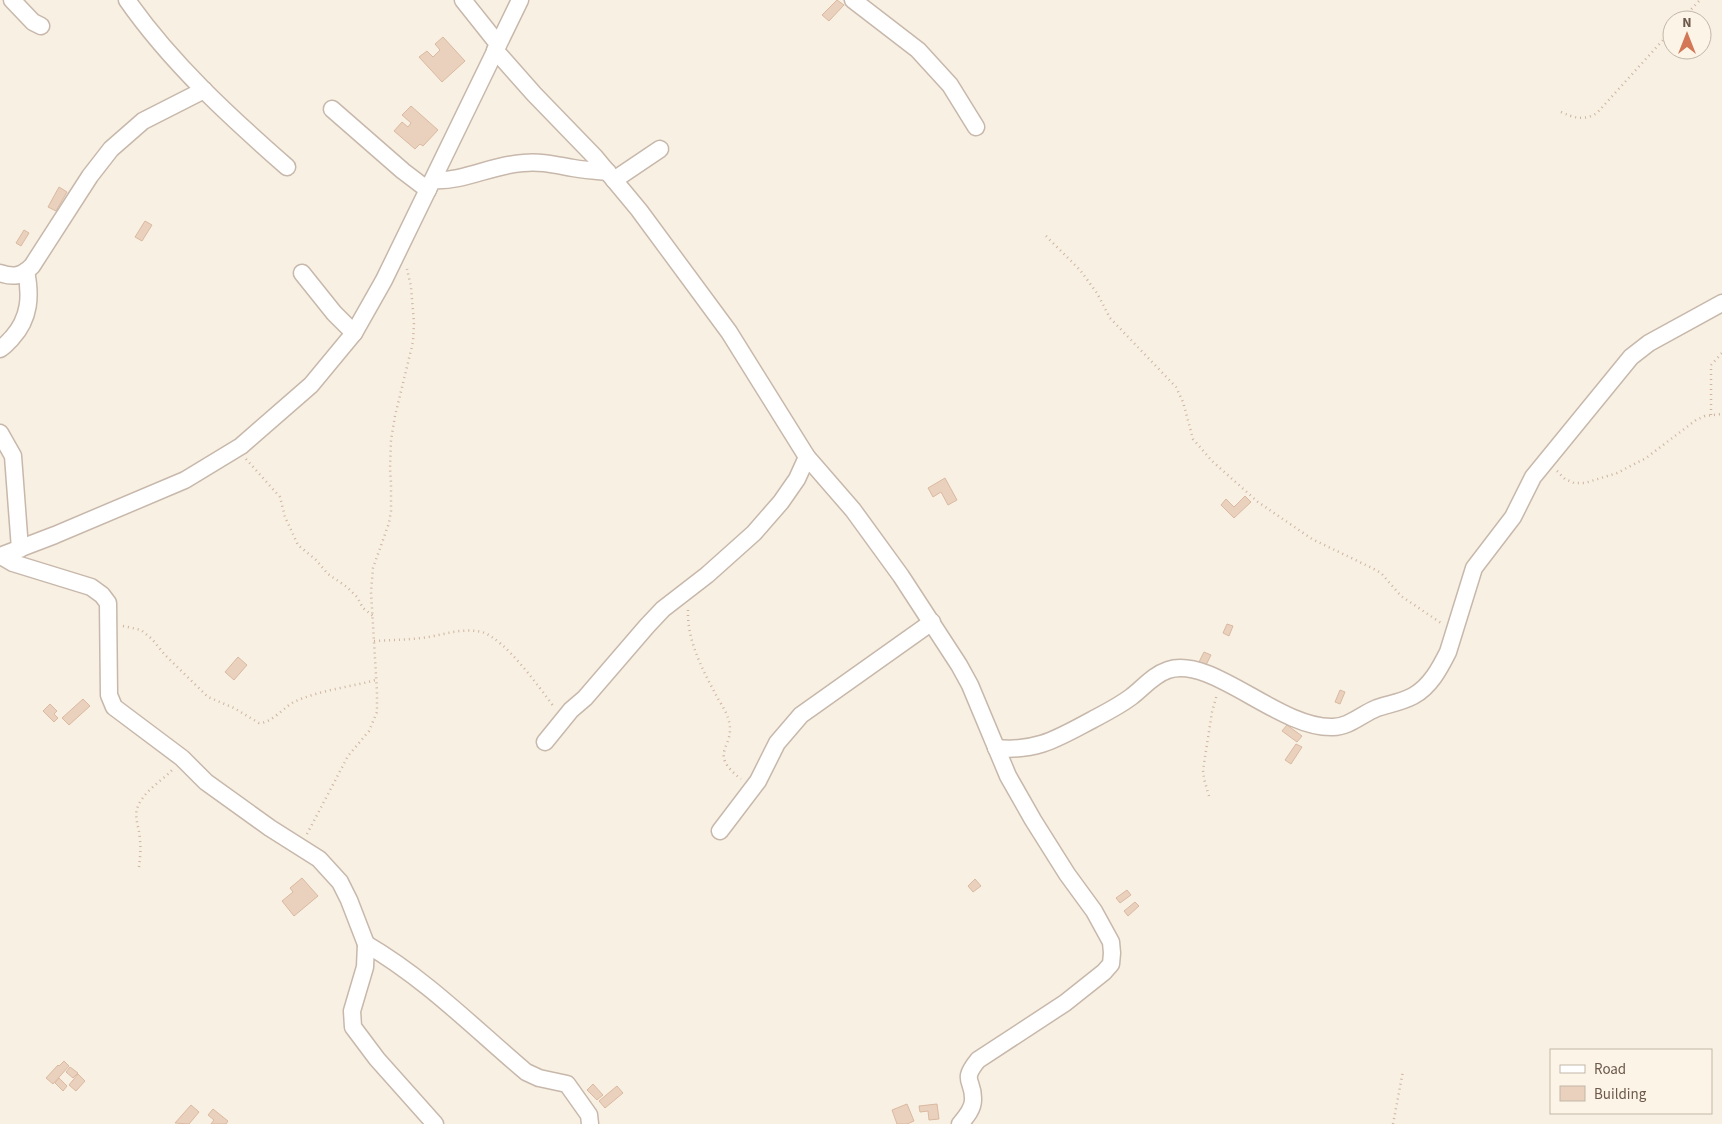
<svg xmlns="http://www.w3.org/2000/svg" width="1722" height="1124" font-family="'Source Sans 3',sans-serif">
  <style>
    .building { fill: #ead1bd; stroke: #dab9a0 }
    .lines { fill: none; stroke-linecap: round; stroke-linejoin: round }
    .minor-casing { stroke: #c7b8ab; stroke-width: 19 }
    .path { stroke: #ceb4a1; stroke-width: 2.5; stroke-dasharray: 1 4; stroke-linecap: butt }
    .minor { stroke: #fff; stroke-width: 16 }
  </style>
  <rect width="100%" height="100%" fill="#f8f0e2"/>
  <g class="building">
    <path d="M837 0 844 5 829 21 822 15Z"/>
    <path d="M443 37 465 61 442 82 419 57 427 51 433 57 440 50 435 44Z"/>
    <path d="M411 106 438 130 423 146 420 144 415 149 394 131 402 122 408 127 411 123 402 115Z"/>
    <path d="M59 187 67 192 56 211 48 207Z"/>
    <path d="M145 221 152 225 142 241 135 237Z"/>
    <path d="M24 230 29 233 21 246 16 243Z"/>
    <path d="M945 478 957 500 948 505 941 492 933 497 928 488Z"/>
    <path d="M1245 496 1251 502 1234 518 1221 505 1226 499 1234 507Z"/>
    <path d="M1227 624 1233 626 1229 636 1223 633Z"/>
    <path d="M1204 652 1211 655 1204 669 1197 666Z"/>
    <path d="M238 657 247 665 234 680 225 672Z"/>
    <path d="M1340 690 1345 692 1340 704 1335 702Z"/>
    <path d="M83 699 90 706 69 725 62 718Z"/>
    <path d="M50 704 57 711 54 714 58 718 54 722 43 711Z"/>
    <path d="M1287 725 1302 736 1297 742 1282 731Z"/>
    <path d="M1296 744 1302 747 1291 764 1285 760Z"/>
    <path d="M302 878 318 896 294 916 282 901 293 892 290 888Z"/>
    <path d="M975 879 981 886 973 892 968 886Z"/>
    <path d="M1127 890 1131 895 1120 903 1116 898Z"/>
    <path d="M1135 902 1139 906 1128 916 1124 911Z"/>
    <path d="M64 1061 69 1066 53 1084 46 1078 58 1065 59 1066Z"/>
    <path d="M70 1067 78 1073 73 1078 66 1072Z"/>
    <path d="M78 1074 85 1081 76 1091 69 1085Z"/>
    <path d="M59 1078 67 1086 63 1091 55 1083Z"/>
    <path d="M593 1084 603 1095 597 1100 587 1090Z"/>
    <path d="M617 1086 623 1093 605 1108 599 1101Z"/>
    <path d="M907 1104 914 1121 907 1124H897L892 1110Z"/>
    <path d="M937 1104 939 1119 929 1120 928 1111 920 1112 919 1106Z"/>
    <path d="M191 1105 199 1112 189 1124 175 1123Z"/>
    <path d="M213 1109 228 1121 226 1124H211L214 1120 208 1115Z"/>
  </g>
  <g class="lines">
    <g class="minor-casing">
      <g id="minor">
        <path d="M12 0 33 22 41 26"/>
        <path d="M127 0C171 63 230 117 287 167"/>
        <path d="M463 0 498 44"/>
        <path d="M853 0 918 50 950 85 976 127"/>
        <path d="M495 50 534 94 595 157 639 210 729 332 807 457 853 510 901 576 959 665 970 685 1008 776 1033 820 1067 874 1094 911 1111 942 1112 953 1111 964 1104 972 1065 1003 978 1060C960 1082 974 1079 973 1100 973 1109 966 1117 960 1124"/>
        <path d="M332 109 403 171 428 190"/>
        <path d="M433 180C464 182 491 165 523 163 541 161 556 165 573 168 585 170 597 171 608 172"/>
        <path d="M614 180 660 149"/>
        <path d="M0 273C14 278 22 276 32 266L90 176 111 149 143 121 204 90"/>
        <path d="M302 273 334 313 354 333"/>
        <path d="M0 349C5 346 8 342 12 338 30 318 31 296 26 271"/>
        <path d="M0 433 13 456 20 549"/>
        <path d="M0 556 55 535 185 480 241 446 311 385 354 333 384 280 520 0"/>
        <path d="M1 556 13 563 91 587 102 595 108 603 109 695 114 707 182 758 206 782 270 828 319 859 340 882 349 900 366 944 365 967 352 1011 353 1027 377 1059 435 1124"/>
        <path d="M545 742 571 710 585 698 647 626 663 609 707 575 754 533 781 502 797 479 807 457"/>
        <path d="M996 748C1037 752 1058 738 1092 720 1105 713 1119 706 1131 697 1143 688 1153 675 1168 670 1212 655 1279 729 1333 727 1349 727 1362 714 1377 708 1389 704 1402 702 1413 696 1430 687 1440 668 1448 652L1474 568 1513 517 1533 477 1631 357 1649 343 1722 303"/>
        <path d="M720 831 758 781 777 743 801 715 932 622"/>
        <path d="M366 944C426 979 474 1028 526 1072L539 1078 567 1084 589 1115 590 1124"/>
      </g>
    </g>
    <g class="path">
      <path d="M1681 20 1700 0"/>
      <path d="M1561 112C1574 118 1584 121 1597 113L1672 30"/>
      <path d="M1046 236 1080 270 1097 293 1110 318 1176 387 1183 402 1193 439 1212 461 1258 502 1312 539 1372 568 1381 573 1401 596 1441 623"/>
      <path d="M1711 415V365L1722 353"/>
      <path d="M246 459 280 497 285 517 298 545 316 560 328 574 347 587 357 597 363 608 373 616"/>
      <path d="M1557 471 1565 479 1574 483H1585L1617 473 1646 458 1696 420 1705 416 1722 414"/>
      <path d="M688 610C687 642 703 670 717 697 721 704 726 711 728 718 738 748 705 751 741 779"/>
      <path d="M123 626 141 630 152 639 165 655 208 697 234 708 259 723C273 723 284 706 296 701 321 690 350 687 376 680"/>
      <path d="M374 641C390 640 405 640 421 638 441 636 461 627 482 632 505 639 539 687 554 707"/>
      <path d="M1209 796 1204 779 1203 770 1212 712 1217 694"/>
      <path d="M307 834 348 756 369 731 377 712V692L371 592 373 568 389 523 391 511V483L390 469 391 440 395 416 413 342 414 323 411 287 407 269"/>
      <path d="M139 867C140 858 141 849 140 840 139 823 131 814 142 799 150 787 164 779 173 769"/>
      <path d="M1393 1124 1403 1071"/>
    </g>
    <use href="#minor" class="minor"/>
  </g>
  <rect x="1550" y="1049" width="162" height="65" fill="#fcf5e7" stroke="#c2b7a9"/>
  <rect x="1560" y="1065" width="25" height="8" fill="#ffffff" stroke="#c2b7a9"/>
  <text x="1594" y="1074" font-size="15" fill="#6c594c">Road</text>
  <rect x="1560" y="1086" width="25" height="15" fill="#ead1bd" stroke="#c2b7a9"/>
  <text x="1594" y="1099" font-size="15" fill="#6c594c">Building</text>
  <g transform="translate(1687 35)"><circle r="24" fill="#fcf5e7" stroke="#c2b7a9"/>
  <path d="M0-4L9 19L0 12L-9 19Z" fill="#d37756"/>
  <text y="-8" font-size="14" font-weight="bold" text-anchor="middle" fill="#6c594c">N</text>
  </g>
</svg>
